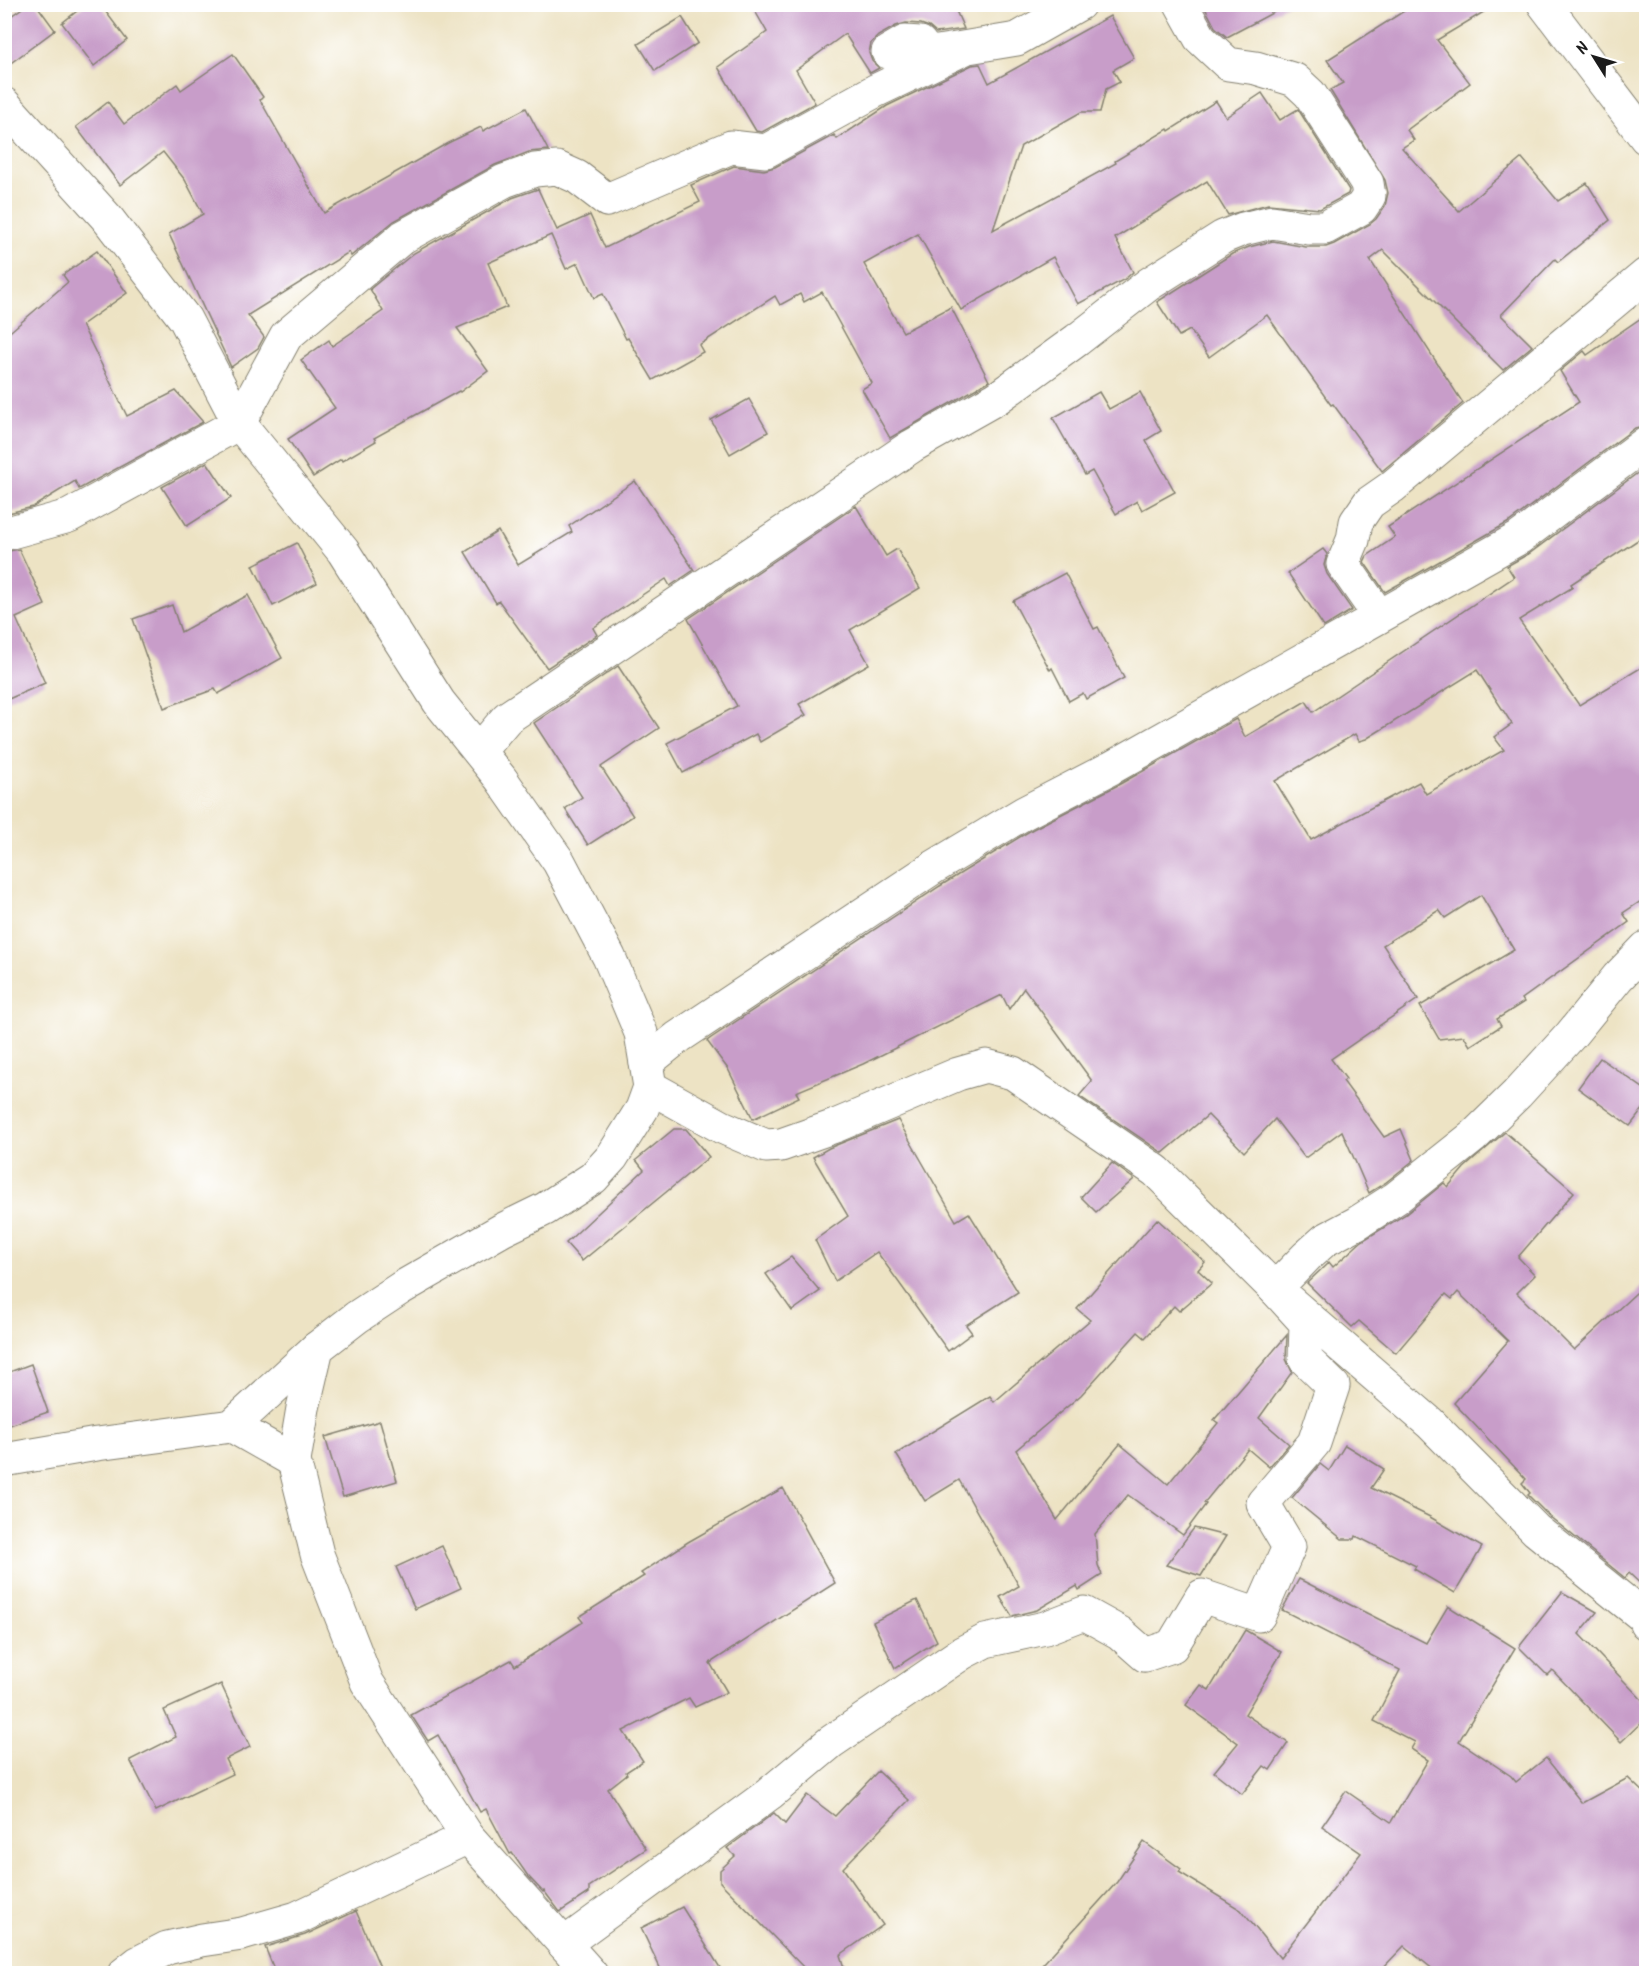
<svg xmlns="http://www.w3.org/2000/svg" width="1651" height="1978" font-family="Kalam,sans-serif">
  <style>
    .building { fill: #c89dc9; fill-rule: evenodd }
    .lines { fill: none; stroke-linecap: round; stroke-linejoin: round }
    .minor-casing { stroke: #848070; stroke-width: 35 }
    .minor { stroke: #fff; stroke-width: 33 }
  </style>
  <rect width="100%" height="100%" fill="#fff"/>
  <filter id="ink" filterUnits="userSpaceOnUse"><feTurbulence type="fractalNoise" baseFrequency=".0167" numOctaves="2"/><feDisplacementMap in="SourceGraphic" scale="12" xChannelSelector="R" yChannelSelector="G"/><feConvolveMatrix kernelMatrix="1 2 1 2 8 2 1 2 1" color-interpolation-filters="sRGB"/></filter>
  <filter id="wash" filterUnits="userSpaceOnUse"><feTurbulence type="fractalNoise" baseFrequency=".008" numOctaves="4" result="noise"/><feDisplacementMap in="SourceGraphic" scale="24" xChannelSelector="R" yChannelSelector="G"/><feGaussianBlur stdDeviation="1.35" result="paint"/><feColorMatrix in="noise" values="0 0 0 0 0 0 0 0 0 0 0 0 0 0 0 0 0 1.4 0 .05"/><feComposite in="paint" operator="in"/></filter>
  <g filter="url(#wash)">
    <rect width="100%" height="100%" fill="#ede3c4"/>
    <g id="blocks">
      <g class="building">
        <path d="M28 4H36L55 30 4 68V21Z"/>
        <path d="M86 4H100L127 40 94 66 62 23Z"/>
        <path d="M751 4H953L964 29 936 33 929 27 921 24 906 23 896 26 878 36 871 43 869 53 872 61 879 68 870 73 845 34 796 70 815 103 762 132 756 131 718 67 767 32Z"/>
        <path d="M1203 4H1289L1227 37 1215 27Z"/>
        <path d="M1415 4H1497L1437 40 1470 83 1407 130 1414 140 1402 148 1459 211 1522 158 1558 201 1587 183 1610 220 1558 262 1555 259 1501 315 1532 346 1503 370 1383 250 1370 260 1463 403 1382 471 1333 404 1331 405 1267 315 1209 357 1190 330 1179 336 1157 302 1232 254 1249 247 1273 241 1306 247H1326L1334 244 1370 224 1376 219 1385 206 1388 193 1385 180 1330 90 1343 83 1327 60Z"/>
        <path d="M1110 16 1134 58 1113 70 1120 82 1106 89 1100 112H1081L1021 146 993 230 1116 163 1115 161 1168 129 1169 131 1216 101 1226 117 1262 93 1280 120 1298 109 1349 190 1348 194 1320 209 1268 204 1228 215 1207 181 1115 238 1133 272 1125 279 1078 304 1053 257 961 310 918 234 864 264 903 332 951 307 989 381 890 438 862 389 872 383 822 292 804 302 800 294 780 305 775 296 699 345 703 352 653 380 628 338 626 339 603 294 594 298 578 263 566 269 551 235 488 263 507 307 457 328 488 371 460 392 459 391 374 438 376 441 342 461 341 459 313 477 288 439 335 408 301 360 329 340 332 346 383 311 370 289 414 253 512 198 538 189 557 230 590 215 605 248 700 202 691 185 734 166 764 170 775 167 834 135 837 139 887 106 972 65 980 64 989 83Z"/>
        <path d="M682 17 698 43 655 71 638 44Z"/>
        <path d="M233 54 263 97 260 100 324 213 448 143 481 127 483 131 526 108 548 150 529 152 495 165 394 221 351 256 349 252 248 315 264 337 258 348 231 367 169 234 203 214 185 180 163 152 120 185 76 127 108 102 124 124 177 84 181 90Z"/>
        <path d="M97 251 127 293 82 325 127 416 176 391 203 422 79 489 75 481 33 507 4 514V337L68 282 63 275Z"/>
        <path d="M1647 314V425L1635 428 1509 522 1385 592 1364 562 1367 556 1395 537 1388 527 1579 402 1560 371 1584 351 1587 355Z"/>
        <path d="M1099 392 1109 409 1140 392 1161 431 1146 440 1175 492 1142 510 1137 501 1116 514 1092 471 1085 475 1053 418Z"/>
        <path d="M749 399 768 432 730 454 711 420Z"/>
        <path d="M207 462 231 498 187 526 162 487Z"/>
        <path d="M1647 466V534L1571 584 1573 587 1519 620 1579 705 1647 664V897L1623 913 1629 922 1522 999 1524 1002 1497 1019 1501 1026 1470 1046 1464 1036 1439 1039 1420 1006 1514 950 1481 895 1445 918 1439 910 1383 945 1418 999 1331 1059 1346 1079 1343 1081 1384 1137 1401 1129 1414 1160 1385 1183 1369 1193 1342 1131 1305 1158 1275 1119 1244 1152 1208 1115 1163 1153 1079 1096 1092 1081 1024 988 1009 1009 1002 995 863 1064 796 1092 799 1097 753 1119 728 1069 707 1041 711 1038 940 886 1033 829 1120 784 1236 719 1245 737 1306 701 1313 712 1514 577 1507 566 1530 553ZM1477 670 1512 724 1494 737 1504 750 1426 794 1419 782 1311 840 1275 781 1355 734 1359 741 1366 739Z"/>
        <path d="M635 481 694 570 670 586 666 579 593 628 597 635 547 668 499 601 496 603 465 552 498 531 518 565 572 532 569 526Z"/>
        <path d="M856 506 886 556 897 549 920 588 850 630 869 664 799 704 806 715 760 742 756 734 683 773 667 743 737 706 688 619Z"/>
        <path d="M297 543 317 583 273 606 253 565Z"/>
        <path d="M19 549 45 605 16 618 45 683 4 701V552Z"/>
        <path d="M1323 549 1327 554 1324 565 1327 574 1352 610 1324 627 1288 573Z"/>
        <path d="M1065 573 1094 629 1098 627 1124 678 1086 699 1083 693 1069 701 1052 668 1050 670 1013 601Z"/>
        <path d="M248 595 282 658 218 694 215 689 164 708 133 619 172 605 181 632Z"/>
        <path d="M618 666 659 728 601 767 633 816 588 845 565 809 582 797 534 723Z"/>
        <path d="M1600 1058 1647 1091V1104L1630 1126 1578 1088Z"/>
        <path d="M898 1120 956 1221 969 1213 1018 1292 966 1325 972 1333 948 1351 877 1252 835 1281 815 1240 848 1216 813 1157 829 1148Z"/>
        <path d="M674 1129H686L709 1157 582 1261 566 1243 644 1170 636 1160Z"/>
        <path d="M1505 1132 1574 1192 1518 1257 1535 1275 1517 1293 1574 1350 1647 1283V1590L1629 1573 1625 1578 1549 1516 1528 1495 1530 1493 1522 1483 1526 1479 1454 1403 1508 1341 1458 1292 1452 1299 1446 1294 1396 1353 1359 1321 1352 1327 1307 1283 1329 1262 1333 1267 1362 1241 1406 1214 1444 1183 1448 1187 1464 1168Z"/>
        <path d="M1112 1163 1134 1179 1096 1212 1081 1197Z"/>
        <path d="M1157 1219 1205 1262 1198 1270 1212 1283 1179 1311 1174 1306 1145 1338 1138 1332 1081 1395 1016 1450 1057 1520 1120 1444 1168 1484 1218 1423 1214 1420 1287 1335 1286 1359 1292 1372 1259 1418 1289 1444 1269 1467 1248 1449 1204 1503 1206 1504 1183 1535 1128 1495 1095 1534 1098 1565 1102 1575 1079 1590 1077 1586 1037 1610 1012 1616 1000 1597 1019 1586 959 1480 925 1501 896 1454 990 1396 994 1402 1090 1320 1077 1309Z"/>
        <path d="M791 1257 820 1291 792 1311 766 1274Z"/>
        <path d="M31 1364 48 1412 4 1427V1374Z"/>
        <path d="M380 1421 397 1481 343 1497 325 1437Z"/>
        <path d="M1345 1445 1384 1469 1371 1488 1430 1517 1482 1547 1455 1593 1414 1569 1416 1566 1356 1536 1355 1539H1342L1292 1498 1320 1464 1329 1471Z"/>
        <path d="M783 1488 835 1583 710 1663 727 1692 695 1707 689 1698 623 1731 643 1761 626 1772 627 1774 608 1789 646 1849 589 1887V1893L560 1912 544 1891 543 1892 528 1876 512 1853 510 1854 486 1809 480 1812 438 1735 428 1741 411 1715 511 1660 515 1666 583 1622 579 1617 644 1576 641 1573 688 1542Z"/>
        <path d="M1194 1528 1226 1536 1201 1576 1166 1565Z"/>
        <path d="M442 1546 461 1588 415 1609 396 1567Z"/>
        <path d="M1299 1579 1426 1643 1448 1606 1515 1648 1459 1741 1511 1776 1516 1782 1546 1758 1582 1803 1628 1778 1647 1796V1964L1638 1974H1439L1404 1946 1377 1974H1034L1117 1882 1144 1842 1181 1869 1179 1872 1241 1910 1280 1958 1361 1853 1322 1826 1346 1791 1391 1822 1428 1760 1411 1749 1415 1742 1374 1721 1400 1670 1282 1610Z"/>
        <path d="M1562 1592 1597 1612 1579 1634 1647 1705V1717L1621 1742 1552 1670 1547 1675 1519 1647Z"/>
        <path d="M917 1600 937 1641 895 1668 873 1622Z"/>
        <path d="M1245 1630 1282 1652 1245 1714 1288 1743 1270 1770 1264 1766 1242 1794 1214 1772 1238 1743 1186 1705 1201 1685 1209 1690Z"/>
        <path d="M221 1684 250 1747 226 1759 233 1774 156 1811 130 1760 176 1737 164 1710Z"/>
        <path d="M878 1771 909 1800 843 1868 883 1925 840 1955 846 1974H810L720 1882V1870L735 1856 727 1848 774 1813 785 1824 807 1795 835 1816Z"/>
        <path d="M682 1907 724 1974H663L641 1928Z"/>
        <path d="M356 1911 383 1974H276L265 1947 305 1935Z"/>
      </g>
    </g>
  </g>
  <g filter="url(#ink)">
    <use href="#blocks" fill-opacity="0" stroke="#848070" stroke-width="1.5"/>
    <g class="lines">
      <g class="minor-casing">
        <g id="minor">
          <path d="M1544 4 1646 138"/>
          <path d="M888 52 905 42 920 43 927 52H938L1017 39 1079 4"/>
          <path d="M4 104 107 218 185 319 239 423 343 551 439 702 501 779 559 862 609 957 641 1033 650 1087 642 1109 612 1157 593 1178 545 1209 502 1230 401 1288 357 1317 317 1348 303 1408 294 1461 317 1554 367 1682 468 1837 591 1974"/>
          <path d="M4 534 69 516 239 423 286 336 403 237 504 181 535 170 557 168 577 177 607 200 731 147 766 151 875 91 963 49"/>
          <path d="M1379 616 1343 564 1353 540 1356 522 1369 503 1392 487 1646 275"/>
          <path d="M479 751 507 718 912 446 997 398 1077 340 1149 284 1223 237 1243 229 1272 222 1309 228H1325L1361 208 1369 196 1367 183 1310 94 1295 80 1256 68 1228 64 1200 38 1181 4"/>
          <path d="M646 1063 677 1038 934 867 1024 813 1111 768 1519 538 1646 443"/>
          <path d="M650 1087 722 1127 766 1146 781 1145 835 1126 958 1074 986 1066 1013 1073 1156 1171 1275 1289 1430 1423 1536 1530 1644 1617 1646 1623"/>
          <path d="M232 1426 294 1461"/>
          <path d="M4 1460 97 1444 232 1426 317 1348"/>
          <path d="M564 1944 769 1794 831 1742 962 1653 985 1641 1045 1628 1084 1613 1120 1633 1145 1655 1172 1646 1202 1596 1259 1615 1289 1547 1263 1503 1314 1443 1333 1386 1305 1359 1306 1323 1275 1289 1307 1256 1325 1240 1357 1223 1396 1198 1474 1136 1517 1094 1570 1036 1618 977 1646 948"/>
          <path d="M124 1974 138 1963 167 1948 202 1940 242 1934 297 1918 468 1837"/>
        </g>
      </g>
      <use href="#minor" class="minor"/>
    </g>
  </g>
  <rect width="1651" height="1978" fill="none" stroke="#fff" stroke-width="24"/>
  <g transform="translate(1594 57) rotate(307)" stroke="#ffffff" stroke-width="4.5" paint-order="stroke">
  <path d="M0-4.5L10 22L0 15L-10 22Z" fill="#1c1c1c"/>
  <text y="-9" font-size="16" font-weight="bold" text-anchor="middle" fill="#1c1c1c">N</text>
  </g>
</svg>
